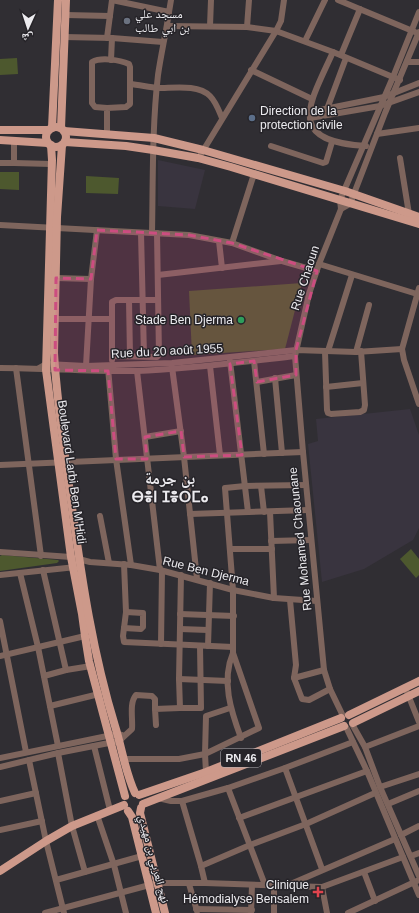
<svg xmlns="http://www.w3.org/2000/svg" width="419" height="913" font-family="Helvetica,'Noto Naskh Arabic','Noto Sans Tifinagh',sans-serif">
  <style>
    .built { fill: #39343f }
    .green { fill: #4d582e }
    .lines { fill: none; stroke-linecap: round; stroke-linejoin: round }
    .minor { stroke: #7e655d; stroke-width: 6 }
    .major { stroke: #cd998a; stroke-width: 8 }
    .marked { fill: #cc4d80; fill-opacity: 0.2; stroke: #cc4d80; stroke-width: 3; stroke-dasharray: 8 5; stroke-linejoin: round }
    .worship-dot { fill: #6b7280; stroke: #262429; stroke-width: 1.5 }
    .service-dot { fill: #5c6f8a; stroke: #262429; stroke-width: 1.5 }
    .leisure-dot { fill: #2e9e5b; stroke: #262429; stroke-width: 1.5 }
    .health-dot { fill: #e0444e; stroke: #262429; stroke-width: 1.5 }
    .labels { text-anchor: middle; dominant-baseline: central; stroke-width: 3; stroke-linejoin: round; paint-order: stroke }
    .shield { fill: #262429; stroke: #b1afb4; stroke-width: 1 }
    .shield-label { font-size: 11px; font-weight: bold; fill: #ecebef }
    .poi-label { font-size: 12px; fill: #ecebef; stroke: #262429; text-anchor: start }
    .street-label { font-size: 12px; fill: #ecebef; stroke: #262429 }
    .district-label { font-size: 16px; font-weight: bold; fill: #ecebef; stroke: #262429 }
  </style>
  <rect width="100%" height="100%" fill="#302e33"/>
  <g class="built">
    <path d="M158 160 205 170 195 209 158 206Z"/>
    <path d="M410 409 419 435V528L413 540 364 569 322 582 308 444 318 441 316 419Z"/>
  </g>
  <g class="green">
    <path d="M17 58 18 74 0 75V59Z"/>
    <path d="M0 172H19V190L0 189Z"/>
    <path d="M86 176 119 178 118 194 86 193Z"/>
    <path d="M302 283 285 349 192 355 189 291Z"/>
    <path d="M411 549 419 559V575L416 578 400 559Z"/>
    <path d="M2 555 58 560 59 561 57 563 0 571V556Z"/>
  </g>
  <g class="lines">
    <g class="minor">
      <path d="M112 0 169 12 171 0"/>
      <path d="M338 0 415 32"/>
      <path d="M66 15 110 16"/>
      <path d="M167 26 247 27 276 31 333 52 400 80"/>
      <path d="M210 26 211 0"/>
      <path d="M247 27 249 0"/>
      <path d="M64 37 112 38 163 42"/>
      <path d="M107 38 112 0"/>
      <path d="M305 41 325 0"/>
      <path d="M333 52C309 105 284 141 366 146"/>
      <path d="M341 55 360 9"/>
      <path d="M111 60 112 38"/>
      <path d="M407 62H419"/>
      <path d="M251 70 312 99"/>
      <path d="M130 84C139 85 149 87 158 88 174 88 198 84 210 96 216 102 219 111 222 118"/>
      <path d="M107 108 95 107 92 103V62C101 57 120 60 129 64L130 67V104L126 107 107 108V134"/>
      <path d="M327 109 346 58"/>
      <path d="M310 112 384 97 419 83"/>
      <path d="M310 118 380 106 419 92"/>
      <path d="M377 134 419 128"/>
      <path d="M271 146 323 163 326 162 332 142"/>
      <path d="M201 154 276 31 281 21 284 0"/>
      <path d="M400 158 409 214"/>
      <path d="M0 163H14V140"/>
      <path d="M14 163 51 164"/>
      <path d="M341 209 350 204 385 113 419 32"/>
      <path d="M0 225 189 235 232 243 282 261 317 271"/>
      <path d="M141 233 144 356"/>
      <path d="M152 233C153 181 152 127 158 75 161 54 166 33 169 12"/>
      <path d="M219 241 222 268"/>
      <path d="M232 243 254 174"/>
      <path d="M319 264 417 294"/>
      <path d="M158 275 281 261"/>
      <path d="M56 278 91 279"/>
      <path d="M419 288 402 349 404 360 419 404"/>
      <path d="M129 300 130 356"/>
      <path d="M55 319H112"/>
      <path d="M328 351 352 275"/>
      <path d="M325 352 327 410 328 413 331 414 360 412 364 410 365 405 361 351"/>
      <path d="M356 352 369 305"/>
      <path d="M112 356 157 357 159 355 157 233"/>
      <path d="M112 360V302L116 300H158"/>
      <path d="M230 361 248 512"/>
      <path d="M254 361 264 454"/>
      <path d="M86 366 91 279 97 230"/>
      <path d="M210 366 220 455"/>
      <path d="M172 367 184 457 197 579"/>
      <path d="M0 368C46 368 91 372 137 371 190 369 243 362 295 356"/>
      <path d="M16 368 41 556"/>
      <path d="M39 368 46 364 86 366 172 363 296 350 356 352 402 349"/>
      <path d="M108 368 116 459 131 565"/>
      <path d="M137 371 160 570"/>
      <path d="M275 378 282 453"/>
      <path d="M257 382 296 375"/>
      <path d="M326 387 363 383"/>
      <path d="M145 437 181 431"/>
      <path d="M0 465 303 452"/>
      <path d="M261 486 264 512"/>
      <path d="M270 512 274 598"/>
      <path d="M190 514 308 510"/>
      <path d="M100 516 109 563"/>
      <path d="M271 541 311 540"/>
      <path d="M230 549H272"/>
      <path d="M0 552 71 557 90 562 131 565 160 570 233 590 274 598 317 601"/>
      <path d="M124 564 126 612 123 636 124 642 233 647"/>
      <path d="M43 570 66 670 91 666"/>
      <path d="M20 573 38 647 58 746"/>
      <path d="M0 575 76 567"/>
      <path d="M181 575 179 679 180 708H201L200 646"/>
      <path d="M290 600 296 665 294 678 302 699 309 700 330 689"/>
      <path d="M180 614 234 616"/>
      <path d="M0 621 26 752"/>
      <path d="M124 628 141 629 143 627V613L126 612"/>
      <path d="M180 629 208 630"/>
      <path d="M161 644 162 571"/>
      <path d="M208 646 210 583"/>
      <path d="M233 653C221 681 231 711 241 738"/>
      <path d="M0 656 85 636"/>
      <path d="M44 676 66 670"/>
      <path d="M294 678 324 670"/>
      <path d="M179 679 228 681"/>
      <path d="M407 692 419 722"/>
      <path d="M50 706 99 694"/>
      <path d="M343 716 330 689 324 670 303 452 295 356 309 294 319 264 341 209 340 200 393 77 419 12"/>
      <path d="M352 724 365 747 380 787 419 876"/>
      <path d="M156 725 155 709 180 708"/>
      <path d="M346 727 367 771 419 895"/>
      <path d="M94 746 110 810"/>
      <path d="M365 747 419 726"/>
      <path d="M58 753 72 826 85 872"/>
      <path d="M0 758 117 734 122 735"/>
      <path d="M124 759H179L205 754 206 716 230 708"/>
      <path d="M29 760 46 841 64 913"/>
      <path d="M0 767 58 753 119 741 132 729C133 719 129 703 136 695L152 696 155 699V709"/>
      <path d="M285 768 322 869"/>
      <path d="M206 772 205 754 259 728 233 653V590L225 488 245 486 306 485"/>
      <path d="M380 787 419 774"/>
      <path d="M228 788 265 885"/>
      <path d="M158 798 171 801H182L228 788 285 768 353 742"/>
      <path d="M0 801 36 793"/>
      <path d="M182 801 201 866 205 883"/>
      <path d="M388 804 419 791"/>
      <path d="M97 815 114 865 126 913"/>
      <path d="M239 818 367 771"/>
      <path d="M0 830 42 821"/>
      <path d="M401 835 419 826"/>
      <path d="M411 856 419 853"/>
      <path d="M201 866 250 845 306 824 375 793"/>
      <path d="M364 872 375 901"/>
      <path d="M56 880 142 856"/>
      <path d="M189 884 197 911"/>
      <path d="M286 886 395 839"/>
      <path d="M322 887 327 913"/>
      <path d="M196 909 252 910"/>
      <path d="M45 913 157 883H205L322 887 403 857"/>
      <path d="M251 913 252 885"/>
      <path d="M274 913V886"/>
      <path d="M348 913 419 880"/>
    </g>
    <g class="major">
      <circle cx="56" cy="137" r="10"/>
      <path d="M52 128 58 0"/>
      <path d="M61 128 66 0"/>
      <path d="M0 130H49"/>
      <path d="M64 131 154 138 203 150 345 191 419 217"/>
      <path d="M0 140 48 143"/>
      <path d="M65 142 126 146 153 150 198 158 231 167 419 224"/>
      <path d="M51 145 52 160 46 370 71 557 82 614 85 636 89 661 125 796"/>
      <path d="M62 145 57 217 54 353C57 405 65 456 72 507 82 581 93 654 115 726 122 748 125 772 135 793"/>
      <path d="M349 715 419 681"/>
      <path d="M353 723 419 691"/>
      <path d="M139 795 206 772 341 718"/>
      <path d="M143 804 344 726"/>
      <path d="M141 808 140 813 165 913"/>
      <path d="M128 811 132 817 156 913"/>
      <path d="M0 871 46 841 72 826 124 805"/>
    </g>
  </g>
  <path class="marked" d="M97 230 189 235 232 243 317 271 296 350V375L257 382 254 361 230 364 242 455 184 457 181 431 145 437 147 459H116L108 371 55 370 56 278 91 279Z"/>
  <circle class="worship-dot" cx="127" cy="21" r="4"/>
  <circle class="service-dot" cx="252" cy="118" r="4"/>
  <circle class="leisure-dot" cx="241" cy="320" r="4"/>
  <path class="health-dot" d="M316 886h4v4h4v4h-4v4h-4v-4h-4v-4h4z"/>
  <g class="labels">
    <rect class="shield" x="221" y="749" width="40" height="18" rx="3"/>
    <g class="shield-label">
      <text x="241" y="758">RN 46</text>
    </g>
    <g class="poi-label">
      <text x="135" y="14">مسجد علي<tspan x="135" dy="14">بن ابي طالب</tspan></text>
      <text x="260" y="111">Direction de la<tspan x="260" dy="14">protection civile</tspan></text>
      <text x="233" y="320" text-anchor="end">Stade Ben Djerma</text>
      <text x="309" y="885" text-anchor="end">Clinique<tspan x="309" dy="14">Hémodialyse Bensalem</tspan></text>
    </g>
    <g class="street-label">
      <text transform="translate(305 278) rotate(-72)">Rue Chaoun</text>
      <text transform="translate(167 351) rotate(-3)">Rue du 20 août 1955</text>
      <text transform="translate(72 472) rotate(82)">Boulevard Larbi Ben M'Hidi</text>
      <text transform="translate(300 539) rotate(-96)">Rue Mohamed Chaounane</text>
      <text transform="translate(206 571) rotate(14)">Rue Ben Djerma</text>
      <text transform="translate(154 859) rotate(75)">نهج العربي بن مهيدي</text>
    </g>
    <g class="district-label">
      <text x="170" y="478">بن جرمة<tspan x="170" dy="18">ⴱⴻⵏ ⵊⴻⵔⵎⴰ</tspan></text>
    </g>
  </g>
  <g transform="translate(28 28) rotate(183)" stroke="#262429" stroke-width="3" paint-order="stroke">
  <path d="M0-3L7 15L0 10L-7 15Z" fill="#ecebef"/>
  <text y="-6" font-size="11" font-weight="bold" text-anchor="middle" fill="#ecebef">ش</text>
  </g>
</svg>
